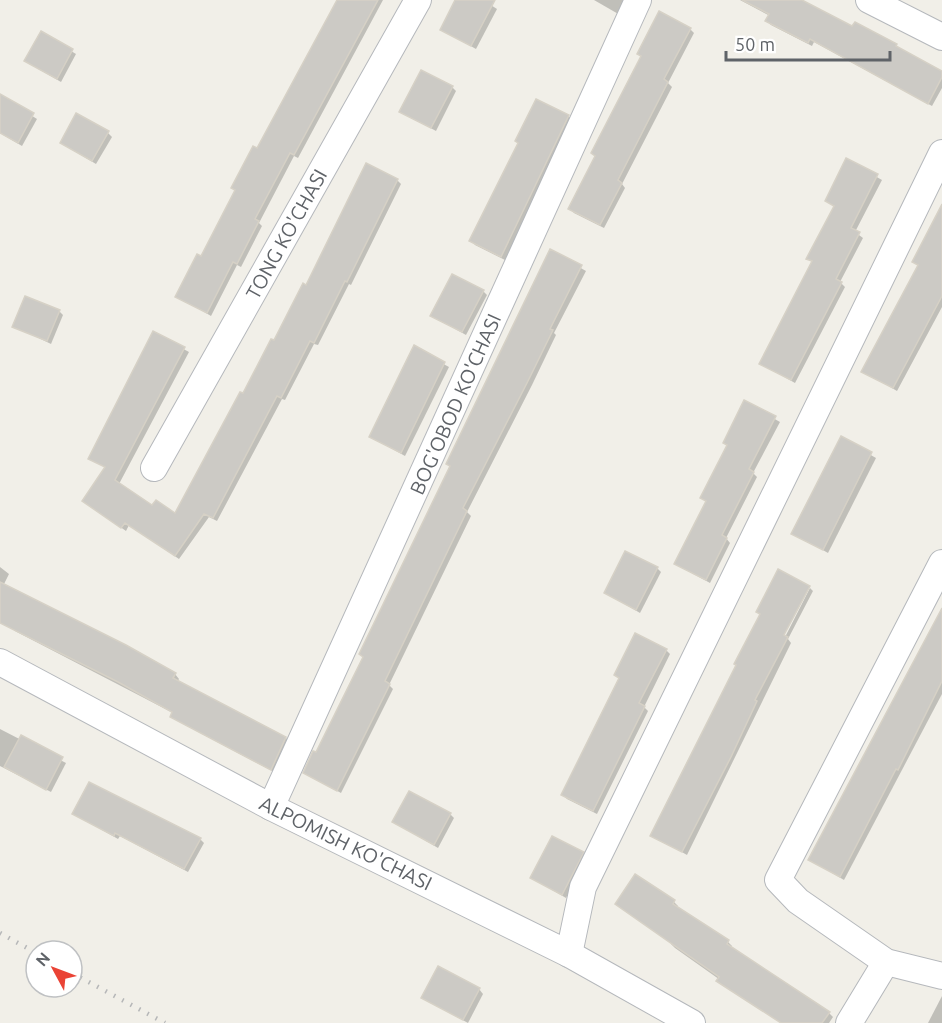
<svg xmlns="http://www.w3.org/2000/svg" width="942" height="1023" font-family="Ubuntu,sans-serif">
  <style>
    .shadow { fill: #0003 }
    .building { fill: #cccac5; stroke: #d6d1c6; stroke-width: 1.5 }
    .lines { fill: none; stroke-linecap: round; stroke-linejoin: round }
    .minor-casing { stroke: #b5b8bc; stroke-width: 28 }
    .minor { stroke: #fff; stroke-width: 26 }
    .rail { stroke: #b6b7b8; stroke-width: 4.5; stroke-dasharray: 1.5 8; stroke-linecap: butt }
    .labels { text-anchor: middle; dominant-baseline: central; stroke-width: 4.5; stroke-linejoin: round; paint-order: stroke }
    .street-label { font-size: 20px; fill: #5f6368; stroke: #fff }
  </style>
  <rect width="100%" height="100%" fill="#f1efe8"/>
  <g class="shadow">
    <path d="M338 0H383L298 158 294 156 259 223 262 226 241 267 237 265 211 316 177 296 201 258Z"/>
    <path d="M457 0H483L497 9 476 49 442 30Z"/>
    <path d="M594 0H627L620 15Z"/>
    <path d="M740 0H799L942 72V88L932 106 814 42 812 46 771 25 767 21 770 16Z"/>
    <path d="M690 29 694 33 668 83 672 87 622 184 625 188 604 228 574 213 570 209 642 57 639 54Z"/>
    <path d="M41 33 76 54 61 82 30 64Z"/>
    <path d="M452 87 456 91 436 131 401 112Z"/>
    <path d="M0 96 37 119 22 146 0 133Z"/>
    <path d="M568 116 572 120 505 260 475 245 471 240Z"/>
    <path d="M108 133 112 137 96 164 61 143Z"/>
    <path d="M847 160 882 180 855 232 863 238 840 282 845 287 795 383 761 364 813 263 808 258 835 207 827 201Z"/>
    <path d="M397 180 401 184 351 285 349 284 318 345 314 344 285 400 282 399 217 521 209 517 179 559 129 525 126 531 88 504 106 468 90 458 154 333 189 352 119 484 152 507 176 515 307 287Z"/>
    <path d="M942 209V307L897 391 863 371 919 266 914 262Z"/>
    <path d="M551 251 586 271 554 333 556 335 532 385 467 512 471 516 389 685 393 689 341 793 305 773 317 754 364 658 451 468 447 464Z"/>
    <path d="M483 291 487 295 466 335 432 316Z"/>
    <path d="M59 311 63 315 51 344 14 326Z"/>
    <path d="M414 348 449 367 405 456 371 437Z"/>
    <path d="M745 402 780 422 753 473 757 477 726 538 730 543 710 583 675 564 707 503 702 498 729 446Z"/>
    <path d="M841 438 876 458 828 553 793 533Z"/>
    <path d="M0 567 9 574 3 586 175 674 179 679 177 682 286 738 290 742 276 773 176 720 172 716 173 713 15 631 0 607Z"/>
    <path d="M657 568 661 572 640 613 606 593Z"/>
    <path d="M779 571V641L782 643 810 588 813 591 788 639 791 643 687 855 652 835 738 665Z"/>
    <path d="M942 611V694L844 880 810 860Z"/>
    <path d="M666 650 670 654 644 707 648 711 597 814 567 799 563 795 620 679 615 675Z"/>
    <path d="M0 729 66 763 51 792 0 766Z"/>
    <path d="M74 814 200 839 204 843 188 872 120 836 118 839Z"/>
    <path d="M450 814 454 818 438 848 394 822Z"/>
    <path d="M583 853 587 857 566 898 532 878Z"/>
    <path d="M674 902 678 906 676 908 728 942 732 946 730 948 829 1013 833 1017 829 1023H781L675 948 671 944 673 942 621 908Z"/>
    <path d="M479 989 483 994 468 1023 423 998Z"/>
    <path d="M942 996V1023H928Z"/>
  </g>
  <g class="building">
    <path d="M337 0H378L294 155 290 153 255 219 259 221 237 264 233 262 207 313 175 297 197 254 201 256 235 190 231 188 253 146 257 148Z"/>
    <path d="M455 0H495L471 46 440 30Z"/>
    <path d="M742 0H802L852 26 855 22 897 44 896 46 942 71V77L928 104 810 39 808 43 765 21 769 14Z"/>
    <path d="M659 11 691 28 664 79 668 82 618 180 622 183 600 225 568 209 595 156 591 153 641 56 637 54Z"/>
    <path d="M41 31 73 49 57 79 24 61Z"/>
    <path d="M421 70 453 86 431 128 399 112Z"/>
    <path d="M0 94 34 113 18 143 0 133Z"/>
    <path d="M536 99 569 115 501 257 469 241 518 143 515 141Z"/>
    <path d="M76 113 109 131 92 161 60 143Z"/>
    <path d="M846 158 878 174 851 228 860 232 836 279 842 282 791 380 759 364 812 261 806 259 834 206 825 201Z"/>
    <path d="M366 163 398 179 347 282 345 281 314 343 310 341 281 398 277 396 213 518 204 514 175 556 125 523 121 528 82 501 105 467 88 459 153 331 185 347 115 480 152 505 156 500 175 513 240 392 243 393 271 339 274 340 303 283 306 285Z"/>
    <path d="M942 204V296L893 388 861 372 918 265 912 262Z"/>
    <path d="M550 249 582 265 550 329 553 330 528 381 463 508 467 511 385 681 390 684 337 791 303 773 313 751 316 752 363 657 359 654 450 466 446 464Z"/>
    <path d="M452 274 484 290 462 332 430 316Z"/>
    <path d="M25 296 60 310 47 341 12 327Z"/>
    <path d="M414 345 445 362 401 453 369 437Z"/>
    <path d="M744 400 776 416 749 469 754 472 722 535 727 538 706 580 674 564 706 501 700 498 727 445 723 443Z"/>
    <path d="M841 436 872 452 823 550 791 534Z"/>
    <path d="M625 551 658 567 636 610 604 593Z"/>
    <path d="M778 569 810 586 784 635 788 637 755 700 757 701 731 757 682 852 650 836 736 665 734 664 760 614 756 612Z"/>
    <path d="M0 582 126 645 176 673 173 678 286 737 271 770 170 717 172 712 118 682 0 623Z"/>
    <path d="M942 608V681L898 770 896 769 840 877 808 860Z"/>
    <path d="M635 633 667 649 639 703 645 706 593 811 561 795 619 678 614 675Z"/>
    <path d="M21 735 63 757 46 790 4 767Z"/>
    <path d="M89 782 201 838 184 869 115 833 114 836 72 814Z"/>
    <path d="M409 791 451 813 434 845 392 822Z"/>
    <path d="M552 836 584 852 562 895 530 878Z"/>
    <path d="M635 874 675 900 673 904 729 940 727 944 830 1012 822 1023H781L716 981 719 977 615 904Z"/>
    <path d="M438 966 480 988 463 1020 421 998Z"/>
  </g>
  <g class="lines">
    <g class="minor-casing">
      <g id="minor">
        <path d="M869 0 942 37"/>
        <path d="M154 468 418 0"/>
        <path d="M942 563 778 880 798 901 886 962 942 976"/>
        <path d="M0 662 271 807 569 954 692 1023"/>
        <path d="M271 807 638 0"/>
        <path d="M569 954 583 887 942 153"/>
        <path d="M849 1023 886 962"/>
      </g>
    </g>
    <use href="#minor" class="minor"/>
    <g class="rail">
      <path d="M0 933 36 953"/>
      <path d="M72 973 165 1023"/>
    </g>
  </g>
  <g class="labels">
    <g class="street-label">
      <text transform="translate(286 234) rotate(-61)">TONG KO'CHASI</text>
      <text transform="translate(455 404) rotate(-66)">BOG'OBOD KO'CHASI</text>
      <text transform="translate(346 843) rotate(26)">ALPOMISH KO'CHASI</text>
    </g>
  </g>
  <g transform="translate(54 969) rotate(311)"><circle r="28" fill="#ffffff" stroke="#bfc1c3" stroke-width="1.5"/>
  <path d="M0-4.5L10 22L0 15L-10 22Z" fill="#ea4335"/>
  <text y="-9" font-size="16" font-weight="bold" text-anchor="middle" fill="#5f6368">N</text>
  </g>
  <path d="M726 51v9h164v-9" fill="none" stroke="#5f6368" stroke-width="3"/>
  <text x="735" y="51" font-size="18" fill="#5f6368" stroke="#ffffff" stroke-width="4.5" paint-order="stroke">50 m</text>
</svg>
